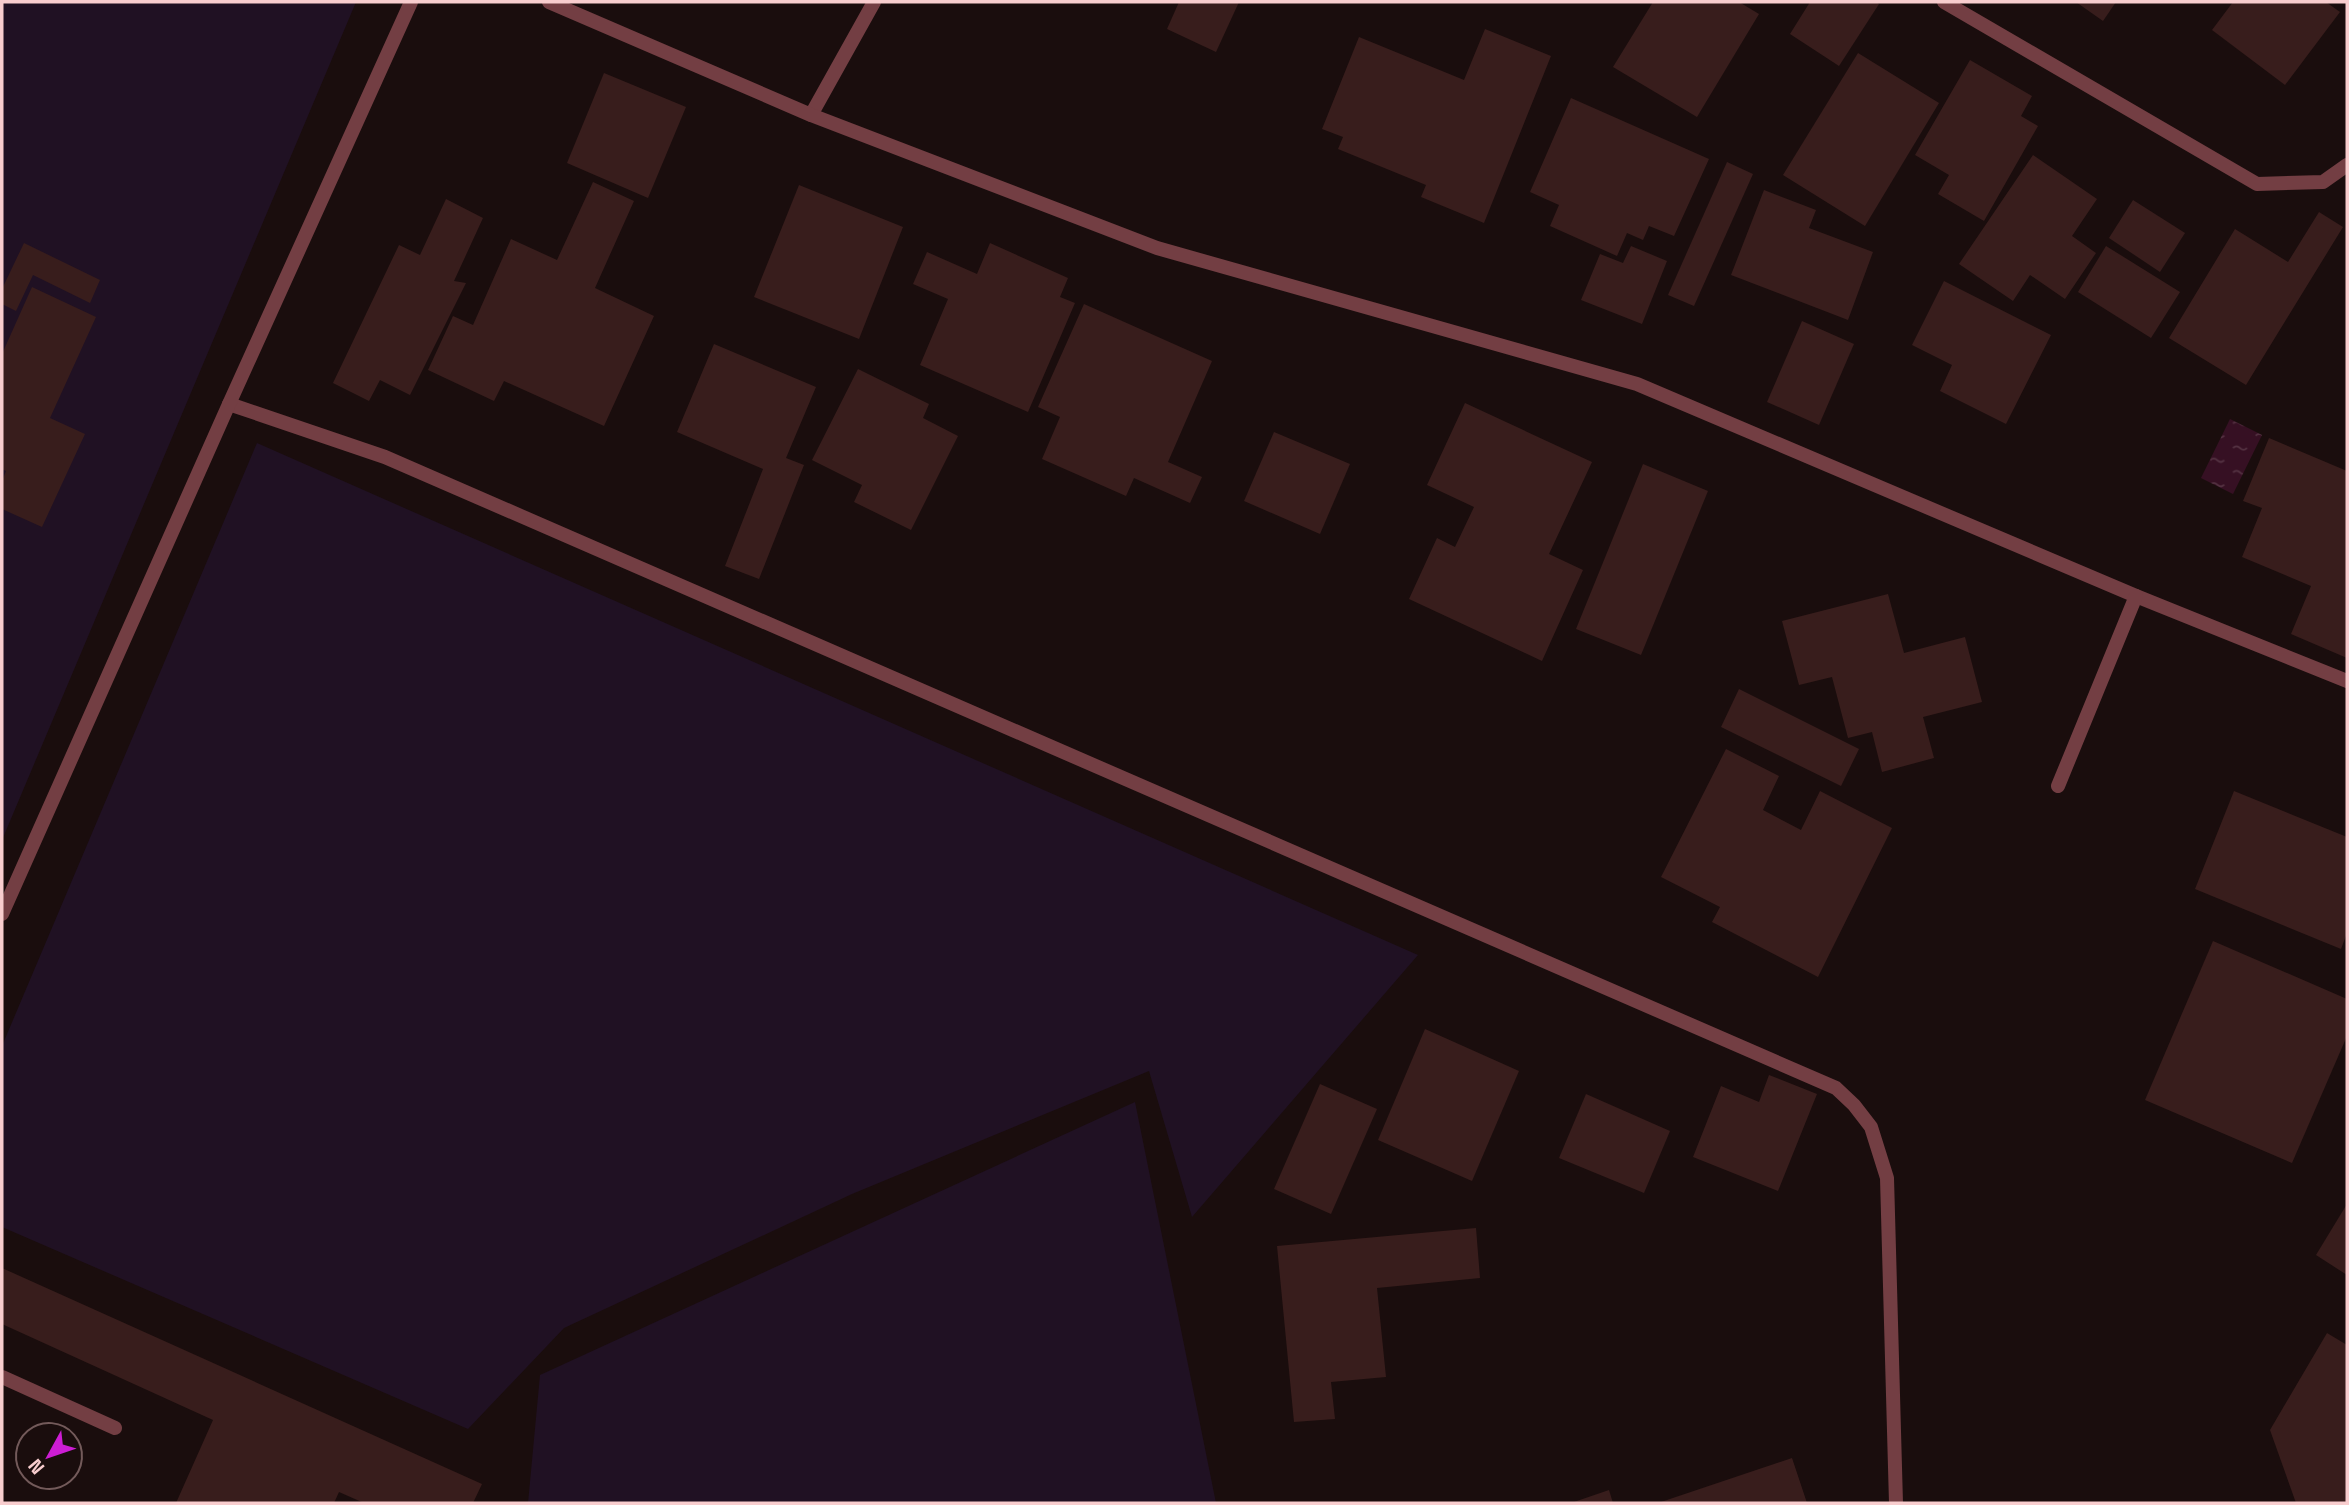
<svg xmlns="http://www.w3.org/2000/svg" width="2349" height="1505" font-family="'Space Grotesk',sans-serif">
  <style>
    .grass { fill: #201123 }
    .water { fill: url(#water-ripples) }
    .building { fill: #381d1c }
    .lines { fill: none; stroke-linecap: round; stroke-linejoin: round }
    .lane { stroke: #733e43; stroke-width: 14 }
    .street { stroke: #733e43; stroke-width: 14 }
  </style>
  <defs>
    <pattern id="water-ripples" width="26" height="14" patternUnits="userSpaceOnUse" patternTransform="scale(1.75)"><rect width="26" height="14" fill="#361023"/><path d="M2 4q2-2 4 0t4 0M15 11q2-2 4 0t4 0" fill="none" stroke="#543242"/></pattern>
  </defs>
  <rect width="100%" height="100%" fill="#1a0d0d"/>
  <g class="grass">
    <path d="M2 2H356L2 840Z"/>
    <path d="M257 443 1418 955 1192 1217 1149 1071 852 1194 564 1328 468 1429 2 1227V1046Z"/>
    <path d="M1135 1102 1216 1503H528L540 1375Z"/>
  </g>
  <path class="water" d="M2230 419 2262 435 2233 494 2201 478Z"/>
  <g class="building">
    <path d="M1179 2H1239L1216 52 1167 29Z"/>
    <path d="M1653 2H1739L1759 14 1697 117 1613 67Z"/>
    <path d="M1810 2H1876L1879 4 1839 66 1790 34Z"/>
    <path d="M2076 2H2116L2103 21Z"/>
    <path d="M2233 2H2326L2340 12 2285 85 2212 30Z"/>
    <path d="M1485 29 1551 56 1484 223 1421 197 1426 185 1338 149 1343 137 1322 129 1359 37 1464 80Z"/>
    <path d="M1858 53 1939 103 1865 226 1783 175Z"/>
    <path d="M1970 60 2032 96 2021 116 2038 126 1984 221 1938 194 1949 175 1915 155Z"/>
    <path d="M604 73 686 107 648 198 567 163Z"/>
    <path d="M1571 98 1709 159 1674 236 1649 226 1643 240 1627 233 1617 256 1550 226 1559 205 1530 192Z"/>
    <path d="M2033 155 2097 199 2072 236 2096 253 2065 299 2030 275 2013 301 1959 264Z"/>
    <path d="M1727 162 1753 174 1694 306 1668 295Z"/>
    <path d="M593 182 634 201 595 288 654 316 604 426 504 381 494 401 428 370 453 316 473 325 511 239 557 260Z"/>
    <path d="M799 185 903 227 859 339 754 297Z"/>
    <path d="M1764 190 1816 210 1809 228 1873 252 1848 320 1731 275Z"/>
    <path d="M446 199 483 218 454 281 466 283 410 395 380 380 369 401 333 383 399 245 420 255Z"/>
    <path d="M2133 200 2185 233 2160 272 2109 238Z"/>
    <path d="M2319 212 2343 227 2246 385 2169 338 2235 229 2288 262Z"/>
    <path d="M24 243 100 280 90 303 33 275 16 311 2 304V289Z"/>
    <path d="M990 243 1068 278 1060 297 1075 303 1028 412 920 365 948 299 913 284 927 252 977 274Z"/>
    <path d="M1631 246 1667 261 1642 324 1581 300 1600 254 1623 263Z"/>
    <path d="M2106 246 2180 292 2151 338 2078 292Z"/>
    <path d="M1944 281 2051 335 2006 424 1940 391 1952 365 1912 345Z"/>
    <path d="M32 287 96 317 50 418 85 434 42 527 2 509V481L6 471 2 469V354Z"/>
    <path d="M1084 304 1212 361 1168 462 1202 477 1190 503 1134 478 1126 496 1042 459 1060 417 1038 407Z"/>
    <path d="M1802 321 1854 344 1819 425 1767 402Z"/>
    <path d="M714 344 816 387 786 458 804 465 759 579 725 566 763 469 677 432Z"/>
    <path d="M858 369 929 404 923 418 958 436 911 530 854 502 862 485 812 460Z"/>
    <path d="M1465 403 1592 462 1549 554 1583 570 1542 661 1409 599 1437 538 1455 547 1474 507 1427 485Z"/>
    <path d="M1274 432 1350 464 1320 534 1244 501Z"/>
    <path d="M2269 438 2347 471V658L2291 634 2311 586 2242 557 2262 508 2243 501Z"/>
    <path d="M1643 464 1708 491 1641 655 1576 629Z"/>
    <path d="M1888 594 1904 653 1965 637 1982 702 1923 717 1934 758 1882 772 1872 732 1848 738 1832 677 1799 685 1782 621Z"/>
    <path d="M1739 689 1859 749 1841 786 1721 727Z"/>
    <path d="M1726 749 1779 776 1763 810 1801 830 1820 791 1892 828 1818 977 1712 922 1720 907 1661 877Z"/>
    <path d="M2234 791 2347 837V933L2341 949 2195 889Z"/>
    <path d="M2213 941 2347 999V1036L2292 1163 2145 1100Z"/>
    <path d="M1425 1029 1519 1071 1472 1181 1378 1140Z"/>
    <path d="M1769 1075 1817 1094 1778 1191 1693 1157 1721 1086 1759 1102Z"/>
    <path d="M1320 1084 1377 1109 1331 1214 1274 1189Z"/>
    <path d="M1586 1094 1670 1131 1644 1193 1559 1158Z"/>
    <path d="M2347 1204V1275L2316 1255Z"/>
    <path d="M1476 1228 1480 1278 1377 1288 1386 1377 1331 1382 1335 1419 1294 1422 1277 1246Z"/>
    <path d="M2 1268 482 1484 473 1503H364L339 1492 334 1503H176L213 1420 2 1324Z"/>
    <path d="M2327 1333 2347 1345V1503H2296L2270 1430Z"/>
    <path d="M1792 1458 1807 1503H1658Z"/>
    <path d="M1609 1490 1613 1503H1571Z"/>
  </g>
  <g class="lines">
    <g class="lane">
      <path d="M811 115 874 2"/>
      <path d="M2 1377 115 1428"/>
    </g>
    <g class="street">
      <path d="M549 2 811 115 1157 248 1637 384 2136 596 2347 681"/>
      <path d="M1944 2 2257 184 2323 182 2347 165"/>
      <path d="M229 404 385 457 1836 1088 1854 1105 1871 1127 1887 1178 1896 1503"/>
      <path d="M2058 786 2136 596"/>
      <path d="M2 914 229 404 411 2"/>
    </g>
  </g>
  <rect width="2349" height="1505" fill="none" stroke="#f8cdce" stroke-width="7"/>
  <g transform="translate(49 1456) rotate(230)"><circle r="33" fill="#1a0d0d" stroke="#735a5a" stroke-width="2"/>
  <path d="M0-5L12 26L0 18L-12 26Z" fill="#cd1dd4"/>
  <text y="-10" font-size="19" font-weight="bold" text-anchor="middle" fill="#f8cdce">N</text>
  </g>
</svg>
